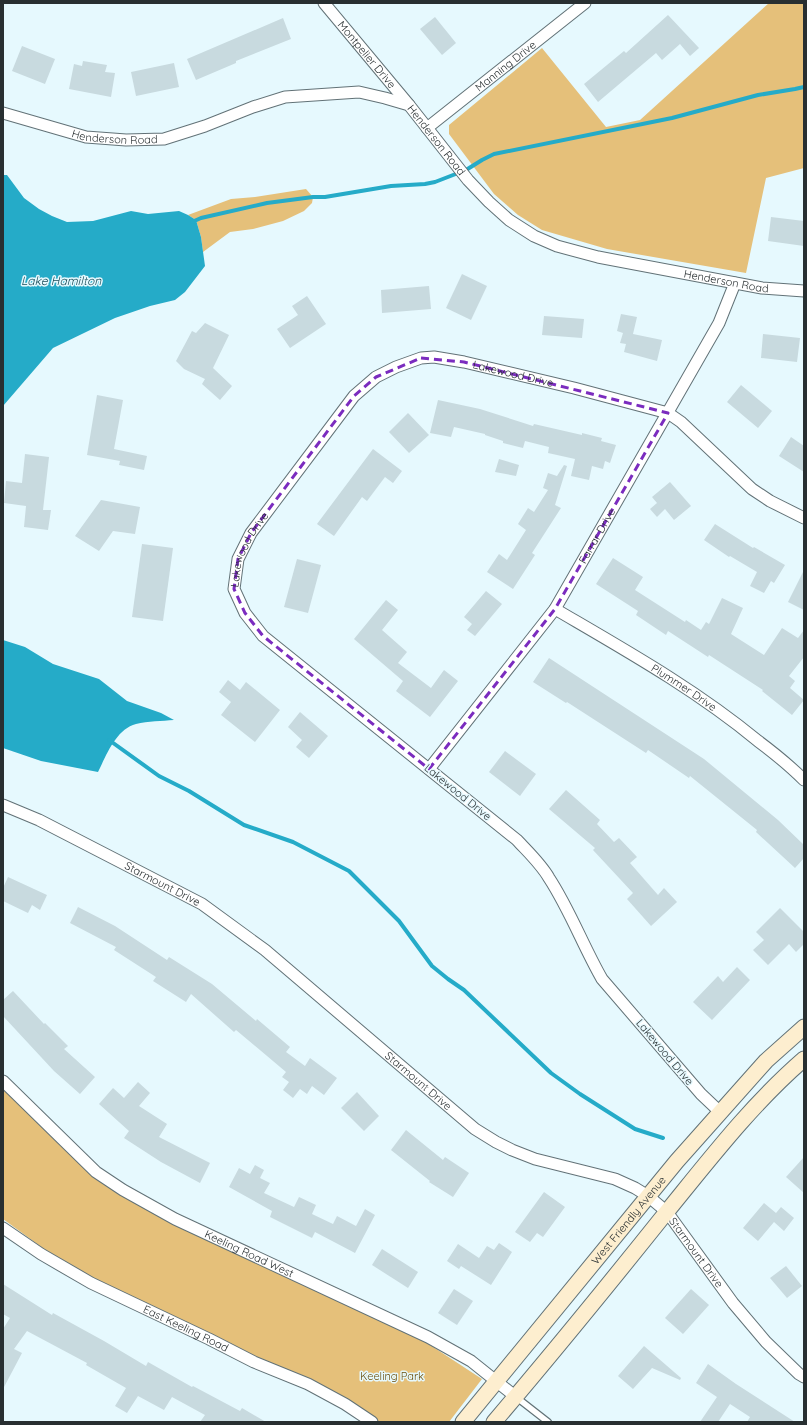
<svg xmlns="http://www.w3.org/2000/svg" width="807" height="1425" font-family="Quicksand,sans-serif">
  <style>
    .green { fill: #e5c07a }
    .water { fill: #25abc8 }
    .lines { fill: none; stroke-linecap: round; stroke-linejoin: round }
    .stream { stroke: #25abc8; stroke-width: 4 }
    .building { fill: #c8dadf }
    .service-casing { stroke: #627277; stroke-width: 8 }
    .minor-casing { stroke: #627277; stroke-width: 13 }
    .secondary-casing { stroke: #627277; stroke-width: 17 }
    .service { stroke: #fff; stroke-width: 5.5 }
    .minor { stroke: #fff; stroke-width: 11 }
    .secondary { stroke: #fdeecf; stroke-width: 15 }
    .marked { fill: none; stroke: #7b2cbf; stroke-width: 3; stroke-dasharray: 8 5; stroke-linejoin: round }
    .labels { text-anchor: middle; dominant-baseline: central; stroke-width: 3; stroke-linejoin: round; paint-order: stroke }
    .street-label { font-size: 11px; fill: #282f31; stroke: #e6f9fe }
    .park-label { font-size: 11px; fill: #6b4e0a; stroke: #e6f9fe }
    .water-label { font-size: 12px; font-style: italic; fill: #174b58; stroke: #e6f9fe }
  </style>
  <rect width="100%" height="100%" fill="#e6f9fe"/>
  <g class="green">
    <path d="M769 3H804V168L766 178 746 273 607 249 542 230 518 215 494 194 449 134V125L542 48 606 127 640 120Z"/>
    <path d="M306 189 313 197 312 203 304 211 283 221 253 229 230 232 203 252 201 237 196 220 188 215 231 199 255 197Z"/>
    <path d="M3 1086 96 1179 171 1223 424 1341 482 1379 449 1422H380L319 1384 253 1356 92 1277 44 1249 3 1219Z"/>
  </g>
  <g class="water">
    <path d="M3 175H7L24 198 39 209 52 216 67 222 93 221 131 211 148 214 179 211 188 215 196 220 201 237 205 266 185 292 175 300 150 306 115 318 53 348 3 406Z"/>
    <path d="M3 640 25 647 53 664 99 679 127 701 161 713 174 720C162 721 148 721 136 724 116 729 106 756 98 772L41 761 3 748Z"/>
  </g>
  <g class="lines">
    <g class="stream">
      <path d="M192 222 201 218 267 203 313 197H325L391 186 425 184 435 182 466 170 482 160 494 154 672 118 758 95 795 89 804 87"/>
      <path d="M109 740 159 776 189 791 244 825 293 842 349 871 399 921 432 966 448 979 464 990 551 1073 580 1094 635 1129 663 1138"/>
    </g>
  </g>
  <g class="building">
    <path d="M668 15 699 48 690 56 680 44 662 60 656 53 598 102 584 84 624 51 626 53Z"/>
    <path d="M435 17 456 43 442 55 420 29Z"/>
    <path d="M283 18 291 39 236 61V63L196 80 187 59Z"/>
    <path d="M22 46 55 59 45 84 12 71Z"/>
    <path d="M83 61 107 65 105 72 115 73 111 97 69 89 74 64 82 66Z"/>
    <path d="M174 63 179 87 136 96 131 72Z"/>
    <path d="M771 217 804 221V246L768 241Z"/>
    <path d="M462 274 487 286 471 320 446 308Z"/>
    <path d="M429 286 431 309 382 313 381 290Z"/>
    <path d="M307 296 326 324 290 348 277 329 298 315 292 306Z"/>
    <path d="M621 314 637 317 633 334 662 340 657 361 624 352 626 344 620 343 623 333 617 331Z"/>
    <path d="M544 316 584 319 582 338 542 335Z"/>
    <path d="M205 323 229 335 213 368 232 386 220 400 202 384 205 379 184 369 176 361 192 331 196 333Z"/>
    <path d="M763 334 800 338 797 362 761 358Z"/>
    <path d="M741 385 772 411 758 428 727 402Z"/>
    <path d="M97 395 123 400 114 449 147 456 144 470 119 465 120 461 87 455Z"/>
    <path d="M438 400 480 409 533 426 534 424 582 435V433L602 438 601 441 616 445 610 463 605 461 603 469 592 466 589 480 571 476 575 459 548 453 549 447 525 441 523 448 503 443V441L485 435V434L454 427 451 437 430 433Z"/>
    <path d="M408 413 429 435 409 453 389 432Z"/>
    <path d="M791 437 804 446V472L779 456Z"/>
    <path d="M373 449 402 471 393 483 385 477 367 501 362 497 334 536 317 524Z"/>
    <path d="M25 454 49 457 43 510H51L48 530 24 527 26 506 4 503 6 481 22 483Z"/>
    <path d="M499 459 519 465 516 476 495 472Z"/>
    <path d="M564 465 567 466 555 505 561 508 532 553 535 555 513 589 487 572 499 554 507 560 526 530 518 524 528 508 534 512 548 490 543 488 548 473 557 476Z"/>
    <path d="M670 482 691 506 674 520 665 509 657 517 650 509 657 503 652 497Z"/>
    <path d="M101 500 140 507 135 534 113 531 99 551 75 536Z"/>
    <path d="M715 524 753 548 754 547 785 565 774 583 771 581 764 593 750 586 757 572 730 556 729 557 704 540Z"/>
    <path d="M142 544 173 548 163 621 132 617Z"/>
    <path d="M613 558 643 577 635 590 685 622 686 620 701 630 706 622 709 624 722 598 743 608 731 634 764 655 782 628 798 638 804 630V657L789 676 795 681 790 688 804 700 792 715 762 691 763 690 709 655 708 657 668 631 666 635 636 615 638 611 596 584Z"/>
    <path d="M297 559 321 565 308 613 284 607Z"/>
    <path d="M804 570V610L788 602Z"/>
    <path d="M486 591 502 604 475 636 467 630 472 624 464 617Z"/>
    <path d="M386 600 398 610 382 630 407 652 398 663 431 688 444 670 458 681 430 717 396 691 403 681 354 639Z"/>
    <path d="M549 658 704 759 778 820 804 845V858L795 868 756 832 757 830 690 776 689 778 648 750 646 753 567 702 566 703 533 682Z"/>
    <path d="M228 680 240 690 246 682 280 710 255 742 221 715 231 702 219 692Z"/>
    <path d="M300 712 328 736 309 758 296 747 302 740 288 727Z"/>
    <path d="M505 751 536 774 520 796 489 772Z"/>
    <path d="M566 790 600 820 597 824 614 842 619 838 637 857 630 863 658 895 664 888 677 902 651 926 627 899 633 893 593 850 595 848 549 809Z"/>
    <path d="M8 877 47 895 40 910 32 905 28 913 3 901V888Z"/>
    <path d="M78 907 115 926 167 960 169 957 212 984 256 1021 257 1019 290 1047 286 1052 305 1066 310 1058 337 1078 324 1095 312 1086 307 1094 300 1089 293 1098 283 1090 289 1082 282 1077 286 1072 236 1030 234 1032 191 994 186 1002 153 981 156 977 114 950 116 947 70 923Z"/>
    <path d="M780 908 804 932V944L796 952 789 944 768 965 753 950 764 940 756 932Z"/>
    <path d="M737 967 750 980 712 1020 693 1002 718 976 723 982Z"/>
    <path d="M13 991 44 1024 45 1023 68 1046 64 1049 95 1077 80 1094 54 1071 3 1016V1000Z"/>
    <path d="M138 1082 150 1093 139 1106 167 1124 159 1137 210 1163 200 1183 161 1162 124 1138 129 1131 99 1104 113 1088 124 1098Z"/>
    <path d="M357 1092 379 1116 364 1131 341 1108Z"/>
    <path d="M406 1130 443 1160 445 1157 469 1173 453 1197 429 1182 430 1181 391 1150Z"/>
    <path d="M804 1157V1193L786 1177Z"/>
    <path d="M255 1165 264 1170 260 1178 270 1183 264 1193 294 1207 299 1197 316 1205 312 1214 333 1224 337 1216 356 1226 365 1209 375 1215 355 1253 315 1232 312 1238 270 1217 272 1211 229 1187 239 1168 250 1174Z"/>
    <path d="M544 1192 565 1207 543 1237 537 1233 530 1242 515 1232Z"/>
    <path d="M764 1203 776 1213 781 1207 794 1218 784 1231 774 1222 758 1241 743 1228Z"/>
    <path d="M499 1243 512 1252 491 1285 461 1266 459 1269 447 1261 458 1244 479 1258 487 1246 494 1250Z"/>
    <path d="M382 1249 418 1272 408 1288 372 1265Z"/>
    <path d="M786 1266 802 1286 787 1298 770 1278Z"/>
    <path d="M3 1284 52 1315 53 1313 104 1341 146 1366 148 1362 192 1387 193 1386 240 1411 242 1408 266 1422H200L205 1415 172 1397 164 1410 138 1396 127 1413 115 1406 126 1388 86 1365 87 1363 27 1331 14 1349 22 1353 3 1389V1329L10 1318 3 1314Z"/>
    <path d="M454 1289 473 1301 457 1325 438 1313Z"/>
    <path d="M691 1289 709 1305 683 1334 665 1318Z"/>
    <path d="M644 1346 681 1378 680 1380 652 1368 633 1389 618 1376Z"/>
    <path d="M708 1364 736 1384 795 1422H747L750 1417 730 1404 718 1422H700L717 1397 696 1383Z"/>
  </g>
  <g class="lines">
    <g class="service-casing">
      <path id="service" d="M516 1397 548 1422"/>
    </g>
    <g class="minor-casing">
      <g id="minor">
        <path id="s1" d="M324 3 409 105"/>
        <path id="s2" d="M3 113 86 137 126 140 164 139 205 126 253 107 285 97 359 92 385 98 409 105 468 180 489 202 509 220 534 236 557 246 598 257 762 288 804 291"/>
        <path id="s3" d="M427 128 585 3"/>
        <path id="s4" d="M555 609C625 650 695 689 758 741 774 753 790 766 804 780"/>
        <path id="s5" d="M429 769 555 609 719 323 735 283"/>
        <path id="s6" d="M3 805 39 820 202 904 265 950 475 1129 496 1142 512 1150 535 1159 615 1179 635 1188 648 1196 667 1212 733 1303 766 1342 799 1374 804 1377"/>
        <path id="s7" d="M3 1081 96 1172 123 1190 175 1219 428 1337 471 1361 516 1397"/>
        <path id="s8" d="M720 1112 701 1094 602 979C583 946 570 910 549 878 541 864 528 852 517 840L263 636 245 613 234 589 238 559 251 533 354 396 376 377 396 367 421 358 434 357 464 362 574 388 668 413 681 422 752 489 770 501 804 518"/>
        <path id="s9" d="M3 1228 41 1254 91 1283 209 1339 254 1362 308 1384 345 1404 372 1422"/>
      </g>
    </g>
    <g class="secondary-casing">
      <g id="secondary">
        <path id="s10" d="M463 1422 677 1161 766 1061 804 1027"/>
        <path d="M494 1422C552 1354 609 1284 665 1214 709 1160 751 1105 804 1059"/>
      </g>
    </g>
    <use href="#service" class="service"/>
    <use href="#minor" class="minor"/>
    <use href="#secondary" class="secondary"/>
  </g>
  <path class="marked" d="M421 358 464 362 668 413 555 609 429 769 263 636 245 613 234 589 238 559 251 533 354 396 376 377Z"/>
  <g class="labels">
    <g class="street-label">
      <text stroke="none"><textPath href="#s1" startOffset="67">Montpelier Drive</textPath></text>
      <text stroke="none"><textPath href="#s3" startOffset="100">Manning Drive</textPath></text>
      <text stroke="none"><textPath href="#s2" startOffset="115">Henderson Road</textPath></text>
      <text stroke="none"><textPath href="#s2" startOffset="463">Henderson Road</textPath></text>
      <text stroke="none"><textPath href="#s2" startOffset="799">Henderson Road</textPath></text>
      <text stroke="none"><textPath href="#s8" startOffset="1126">Lakewood Drive</textPath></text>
      <text stroke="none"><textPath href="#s5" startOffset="288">Farrar Drive</textPath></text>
      <text stroke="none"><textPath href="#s8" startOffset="766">Lakewood Drive</textPath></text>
      <text stroke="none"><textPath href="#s4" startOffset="151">Plummer Drive</textPath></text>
      <text transform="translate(458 792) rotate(39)">Lakewood Drive</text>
      <text stroke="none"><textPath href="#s6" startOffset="178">Starmount Drive</textPath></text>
      <text transform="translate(665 1052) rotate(50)">Lakewood Drive</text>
      <text stroke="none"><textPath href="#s6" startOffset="502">Starmount Drive</textPath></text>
      <text stroke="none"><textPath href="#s10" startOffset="261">West Friendly Avenue</textPath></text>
      <text stroke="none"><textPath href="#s6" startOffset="838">Starmount Drive</textPath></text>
      <text stroke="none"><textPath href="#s7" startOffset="304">Keeling Road West</textPath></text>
      <text stroke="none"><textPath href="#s9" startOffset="209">East Keeling Road</textPath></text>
    </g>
    <g class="park-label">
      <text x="392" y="1376">Keeling Park</text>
    </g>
    <g class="water-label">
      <text x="61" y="280">Lake Hamilton</text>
    </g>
  </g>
  <rect width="807" height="1425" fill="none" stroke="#282f31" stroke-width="8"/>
</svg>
